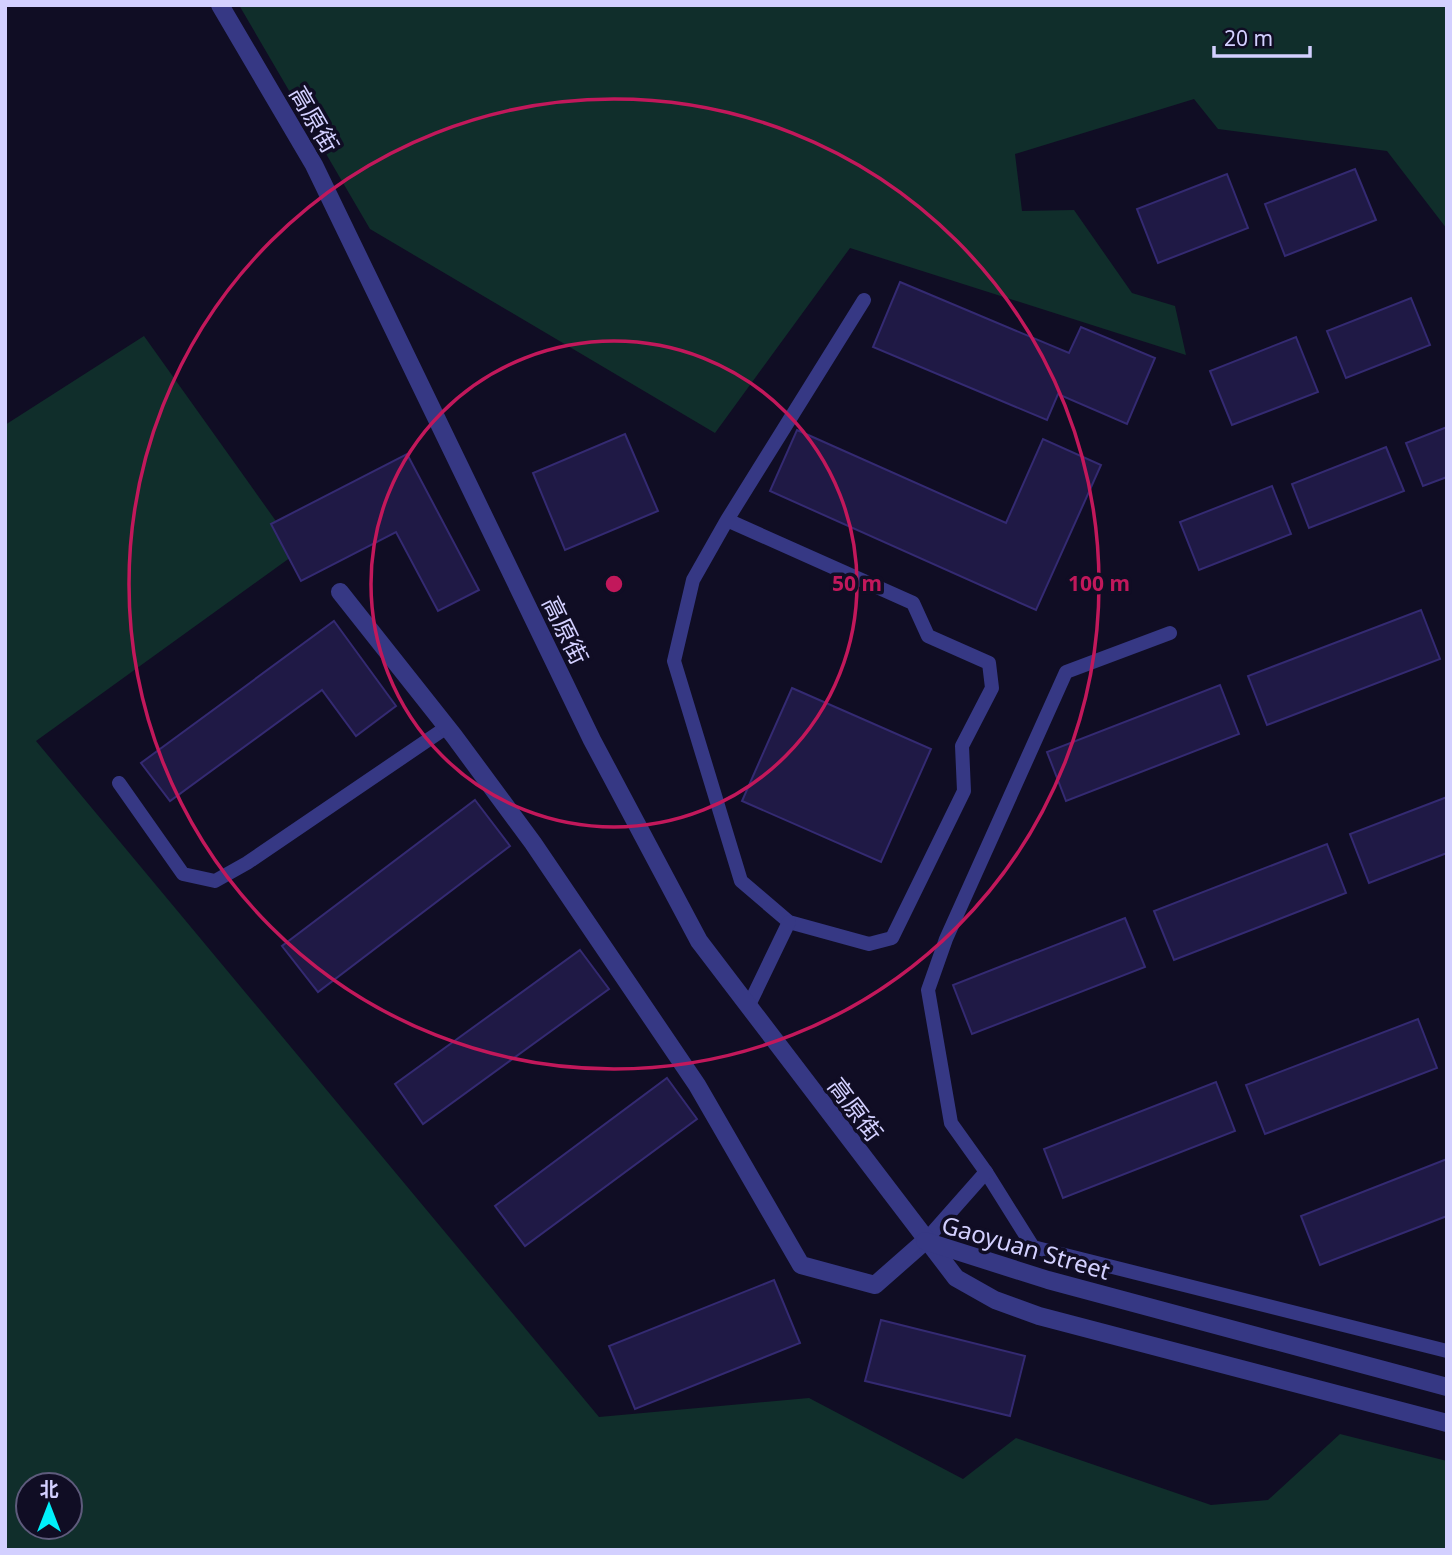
<svg xmlns="http://www.w3.org/2000/svg" width="1452" height="1555" font-family="'Noto Sans','Noto Sans SC',sans-serif">
  <style>
    .green { fill: #102e2b; fill-rule: evenodd }
    .building { fill: #1f1945; stroke: #342a72; stroke-width: 2 }
    .lines { fill: none; stroke-linecap: round; stroke-linejoin: round }
    .lane { stroke: #363884; stroke-width: 14 }
    .street { stroke: #363884; stroke-width: 18 }
    .ring { fill: none; stroke: #c2185b; stroke-width: 3.5 }
    .labels { text-anchor: middle; dominant-baseline: central; stroke-width: 7; stroke-linejoin: round; paint-order: stroke }
    .street-label { font-size: 24px; fill: #d3d0ff; stroke: #100d24 }
    .centre { fill: #c2185b; stroke: #100d24; stroke-width: 3.5 }
    .ring-label { font-size: 21px; text-anchor: middle; font-weight: bold; fill: #c2185b; stroke: #100d24; stroke-width: 7; stroke-linejoin: round; paint-order: stroke }
  </style>
  <rect width="100%" height="100%" fill="#100d24"/>
  <g class="green">
    <path d="M239 5H1447V229L1387 151 1218 129 1194 99 1015 154 1022 211 1074 210 1132 293 1175 306 1186 355 850 248 715 433 370 229Z"/>
    <path d="M144 336 298 552 36 741 599 1417 809 1398 963 1479 1016 1438 1211 1505 1268 1500 1340 1434 1447 1461V1550H5V425ZM28 1485H70V1527H28Z"/>
  </g>
  <g class="building">
    <path d="M1355 169 1376 220 1285 256 1265 204Z"/>
    <path d="M1227 174 1248 228 1158 263 1137 209Z"/>
    <path d="M900 282 1069 353 1081 327 1155 358 1127 424 1058 394 1047 420 873 347Z"/>
    <path d="M1411 298 1430 345 1346 378 1327 331Z"/>
    <path d="M1296 337 1318 392 1232 425 1210 371Z"/>
    <path d="M1447 427V477L1423 486 1406 443Z"/>
    <path d="M797 430 1006 523 1043 439 1101 465 1036 610 770 491Z"/>
    <path d="M625 434 658 511 565 550 533 473Z"/>
    <path d="M1386 447 1404 491 1309 528 1292 484Z"/>
    <path d="M407 454 479 590 438 611 396 532 301 581 271 524Z"/>
    <path d="M1272 486 1291 534 1199 570 1180 522Z"/>
    <path d="M1421 610 1440 659 1267 725 1248 676Z"/>
    <path d="M334 621 396 706 356 736 322 690 170 801 141 763Z"/>
    <path d="M1220 685 1239 734 1066 801 1047 752Z"/>
    <path d="M792 688 931 749 881 862 742 801Z"/>
    <path d="M1447 797V853L1369 883 1350 834Z"/>
    <path d="M475 800 510 846 318 992 282 946Z"/>
    <path d="M1327 844 1346 893 1174 960 1154 911Z"/>
    <path d="M1125 918 1145 967 972 1034 953 985Z"/>
    <path d="M580 950 609 989 423 1124 395 1084Z"/>
    <path d="M1418 1019 1437 1068 1265 1134 1246 1085Z"/>
    <path d="M667 1078 697 1119 525 1246 495 1206Z"/>
    <path d="M1216 1082 1235 1131 1063 1198 1044 1149Z"/>
    <path d="M1447 1159V1216L1320 1265 1301 1216Z"/>
    <path d="M774 1280 800 1343 635 1409 609 1346Z"/>
    <path d="M881 1320 1025 1356 1010 1416 865 1381Z"/>
  </g>
  <g class="lines">
    <g class="lane">
      <path d="M727 520 913 603 928 636 989 663 992 688 962 746 964 791 892 938 869 944 789 922 741 881 674 661 693 580 727 520 864 300"/>
      <path d="M119 783 183 874 215 881 247 863 447 727"/>
      <path d="M748 1007 789 922"/>
      <path d="M986 1172 1033 1247 1447 1351"/>
      <path d="M925 1241 986 1172 951 1123 928 990 946 939 1066 672 1170 633"/>
    </g>
    <g class="street">
      <path d="M220 5 314 165 592 740 699 941 956 1278 995 1300 1039 1316 1447 1423"/>
      <path d="M340 592 454 736 533 843 697 1085 801 1265 875 1285 925 1241"/>
      <path d="M925 1241 1048 1280 1447 1387"/>
    </g>
  </g>
  <g class="ring">
    <circle cx="614" cy="584" r="243"/>
    <circle cx="614" cy="584" r="485"/>
  </g>
  <g class="labels">
    <g class="street-label">
      <text transform="translate(315 119) rotate(60)">高原街</text>
      <text transform="translate(566 630) rotate(64)">高原街</text>
      <text transform="translate(856 1109) rotate(53)">高原街</text>
      <text transform="translate(1026 1247) rotate(16)">Gaoyuan Street</text>
    </g>
  </g>
  <circle cx="614" cy="584" r="10" class="centre"/>
  <g class="ring-label">
    <text x="857" y="591">50 m</text>
    <text x="1099" y="591">100 m</text>
  </g>
  <rect width="1452" height="1555" fill="none" stroke="#d3d0ff" stroke-width="14"/>
  <g transform="translate(49 1506)"><circle r="33" fill="#100d24" stroke="#5e5b7c" stroke-width="2"/>
  <path d="M0-5L12 26L0 18L-12 26Z" fill="#00f0fb"/>
  <text y="-10" font-size="19" font-weight="bold" text-anchor="middle" fill="#d3d0ff">北</text>
  </g>
  <path d="M1214 46v10h96v-10" fill="none" stroke="#d3d0ff" stroke-width="3.5"/>
  <text x="1224" y="46" font-size="21" fill="#d3d0ff" stroke="#100d24" stroke-width="5" paint-order="stroke">20 m</text>
</svg>
